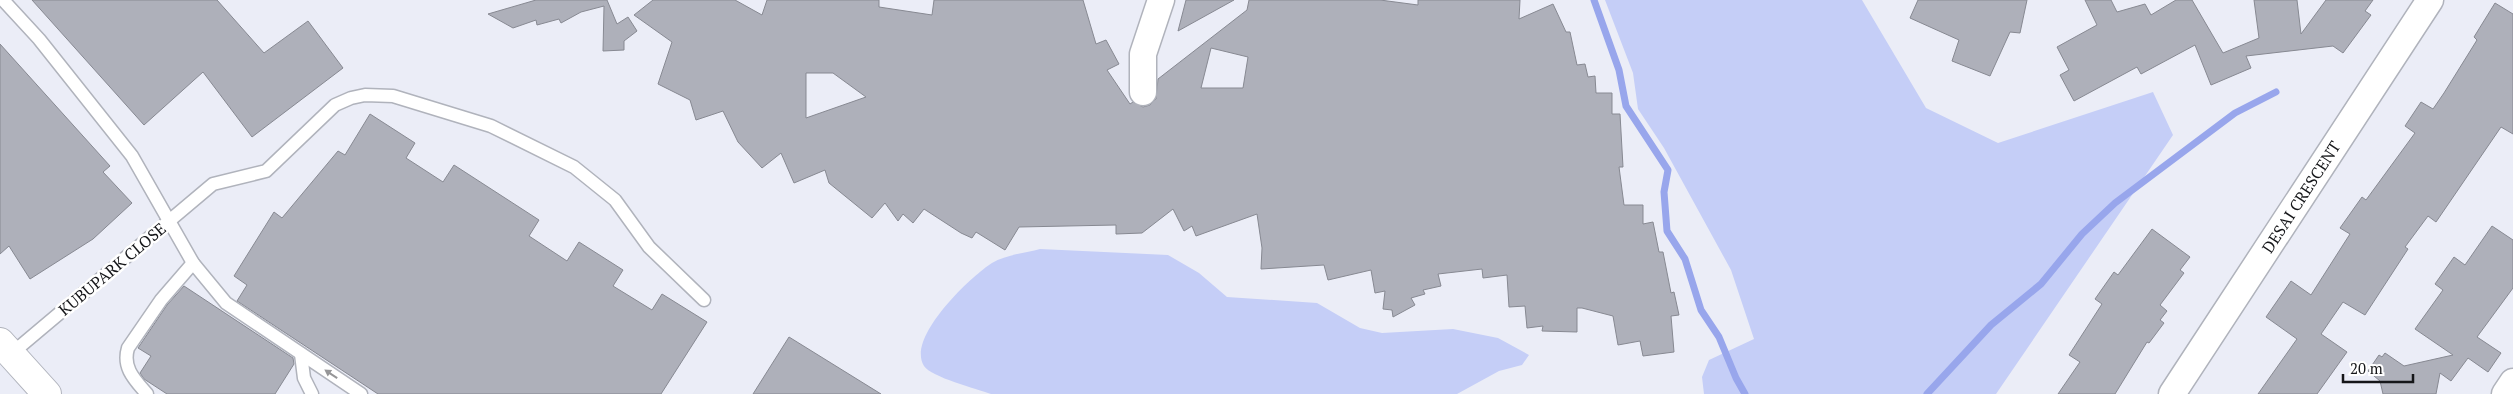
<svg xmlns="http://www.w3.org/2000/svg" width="2513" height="394" font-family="'PT Serif',serif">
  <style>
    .green { fill: #c5cef7 }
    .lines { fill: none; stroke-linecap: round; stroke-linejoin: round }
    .stream { stroke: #98a6ec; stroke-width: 7 }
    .building { fill: #aeb0ba; stroke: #878992; fill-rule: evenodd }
    .lane-casing { stroke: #b0b3bc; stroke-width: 15 }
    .street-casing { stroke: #b0b3bc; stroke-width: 29 }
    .secondary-casing { stroke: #b0b3bc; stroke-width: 30 }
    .lane { stroke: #fff; stroke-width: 12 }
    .street { stroke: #fff; stroke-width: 26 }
    .secondary { stroke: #fff; stroke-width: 28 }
    .oneway { fill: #969698 }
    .labels { text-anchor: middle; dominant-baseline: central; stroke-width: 5; stroke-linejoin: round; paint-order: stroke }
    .street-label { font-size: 16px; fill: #151619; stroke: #fff }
  </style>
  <rect width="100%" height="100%" fill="#ebedf7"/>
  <g class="green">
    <path d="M1605 0H1862L1926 108 1998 143 2153 92 2173 135 1996 394H1704L1702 377 1709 360 1754 339 1731 270 1664 148 1638 109 1633 73Z"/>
    <path d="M1040 249 1168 255 1199 273 1227 297 1317 303 1360 328 1382 333 1453 329 1498 338 1529 355 1522 365 1499 371 1457 394H991C977 389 931 377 924 366 906 338 970 277 992 263 1005 255 1025 253 1040 249Z"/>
  </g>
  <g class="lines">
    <g class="stream">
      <path d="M1594 0 1619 70 1626 106 1668 170 1664 192 1667 231 1685 259 1701 310 1719 337 1736 378 1745 394"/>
      <path d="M1927 394 1991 325 2041 284 2082 234 2115 203 2235 113 2276 92"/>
    </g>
  </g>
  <g class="building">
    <path d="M32 0H217L264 53 308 21 343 68 252 137 203 72 144 125Z"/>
    <path d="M536 0H607L617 24 628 17 637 31 624 41V50L603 51 604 6 581 12 561 23 559 19 537 25 536 20 513 28 488 14Z"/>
    <path d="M653 0H735L762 15 767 0H879V7L932 15 934 0H1083L1096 44 1106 40 1119 64 1107 70 1130 104 1133 102 1143 107 1150 105 1156 99 1158 79 1247 10 1249 0H1380L1418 5V0H1520L1519 19 1553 4 1566 32H1570L1577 65 1585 64 1588 77 1595 76 1596 93H1612V114H1620L1623 167H1619L1624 205H1643V224L1653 222 1659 252H1663L1671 293 1674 292 1679 315 1671 316 1674 352 1643 356 1640 341 1618 345 1613 316 1582 308H1577V332L1542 331 1543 326 1527 328 1525 306 1509 307 1507 275 1483 278 1482 269 1438 274 1441 286 1423 290 1425 294 1411 298 1415 305 1393 317 1392 310 1383 309 1385 291 1375 293 1371 270 1328 280 1324 265 1261 269 1262 248 1257 214 1196 236 1192 226 1184 231 1173 209 1142 233 1116 234V225L1019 227 1005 250 976 232 972 238 961 233 924 209 913 223 903 214 898 221 885 203 872 218 829 183 825 170 794 183 781 153 762 168 738 142 723 111 696 120 690 100 658 84 672 42 634 15ZM1211 48 1248 57 1243 88H1201ZM806 73H833L866 97 806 118Z"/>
    <path d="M1186 0H1234L1178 31Z"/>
    <path d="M1918 0H2027L2020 33 2010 32 1990 76 1952 61 1959 40 1910 18Z"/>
    <path d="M2085 0H2111L2117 12 2145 4 2151 15 2176 0H2192L2223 53 2259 38 2254 0H2297L2301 34 2326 0H2373L2365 11 2371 15 2343 53 2333 46 2246 56 2251 68 2211 85 2195 45 2141 74 2137 67 2074 101 2060 75 2069 70 2057 47 2097 25Z"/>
    <path d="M2495 3 2513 14V134L2501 127 2436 222 2428 216 2405 247 2408 249 2365 315 2343 302 2321 334 2347 352 2317 394H2258L2297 339 2266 317 2291 281 2311 295 2350 234 2340 228 2362 197 2366 200 2415 133 2405 126 2421 102 2433 109 2444 93 2477 40 2474 37Z"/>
    <path d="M0 44 110 166 103 172 132 203 93 239 30 279 9 246 0 254Z"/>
    <path d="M370 114 415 143 406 158 443 182 454 165 539 220 529 236 567 261 579 242 623 270 613 286 652 310 662 294 707 322 661 394H378L237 301 247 285 234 276 274 212 282 218 338 151 345 155Z"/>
    <path d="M2492 226 2513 240V288L2477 337 2501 353 2488 372 2468 358 2451 381 2440 373 2436 394H2383L2380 381 2368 371 2379 355 2382 357 2385 353 2404 366 2453 355 2415 329 2443 290 2435 284 2454 257 2465 265Z"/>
    <path d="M2152 229 2190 257 2180 270 2184 273 2160 305 2167 311 2160 320 2164 323 2149 343 2147 342 2115 394H2058L2080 362 2069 355 2102 304 2095 299 2114 272 2118 275Z"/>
    <path d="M184 286 293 358 294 364 275 394H167L144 379 140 373 151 356 138 348 167 305Z"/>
    <path d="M789 337 881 394H753Z"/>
  </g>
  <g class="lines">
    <g class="lane-casing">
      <g id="lane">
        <path d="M3 0 39 39 132 156 193 263 226 303 361 394"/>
        <path d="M11 354 213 184 266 171 335 105 351 98 365 95 393 96 491 126 574 167 615 200 649 247 704 300"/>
        <path d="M301 354 304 378 312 394"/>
        <path d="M147 394C135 380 122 368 128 348L161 300 193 263"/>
      </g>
    </g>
    <g class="street-casing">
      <g id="street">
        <path d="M1143 92V54L1161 0"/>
        <path d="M2172 394 2430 0"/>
        <path d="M2505 394 2513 382"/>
      </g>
    </g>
    <g class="secondary-casing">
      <path id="secondary" d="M0 342 47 394"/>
    </g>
    <use href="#lane" class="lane"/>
    <use href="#street" class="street"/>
    <use href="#secondary" class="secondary"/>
  </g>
  <defs><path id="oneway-solid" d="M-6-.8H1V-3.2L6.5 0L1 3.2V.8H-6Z" transform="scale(1.25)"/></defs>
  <use class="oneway" href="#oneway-solid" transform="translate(331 374) rotate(-146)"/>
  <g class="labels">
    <g class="street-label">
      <text transform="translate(2301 197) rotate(-57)">DESAI CRESCENT</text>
      <text transform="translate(112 269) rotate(-40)">KUBUPARK CLOSE</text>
    </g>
  </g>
  <path d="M2343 374v8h70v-8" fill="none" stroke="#151619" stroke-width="2.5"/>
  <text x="2350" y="374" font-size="15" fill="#151619" stroke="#ffffff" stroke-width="4" paint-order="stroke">20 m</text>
</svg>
